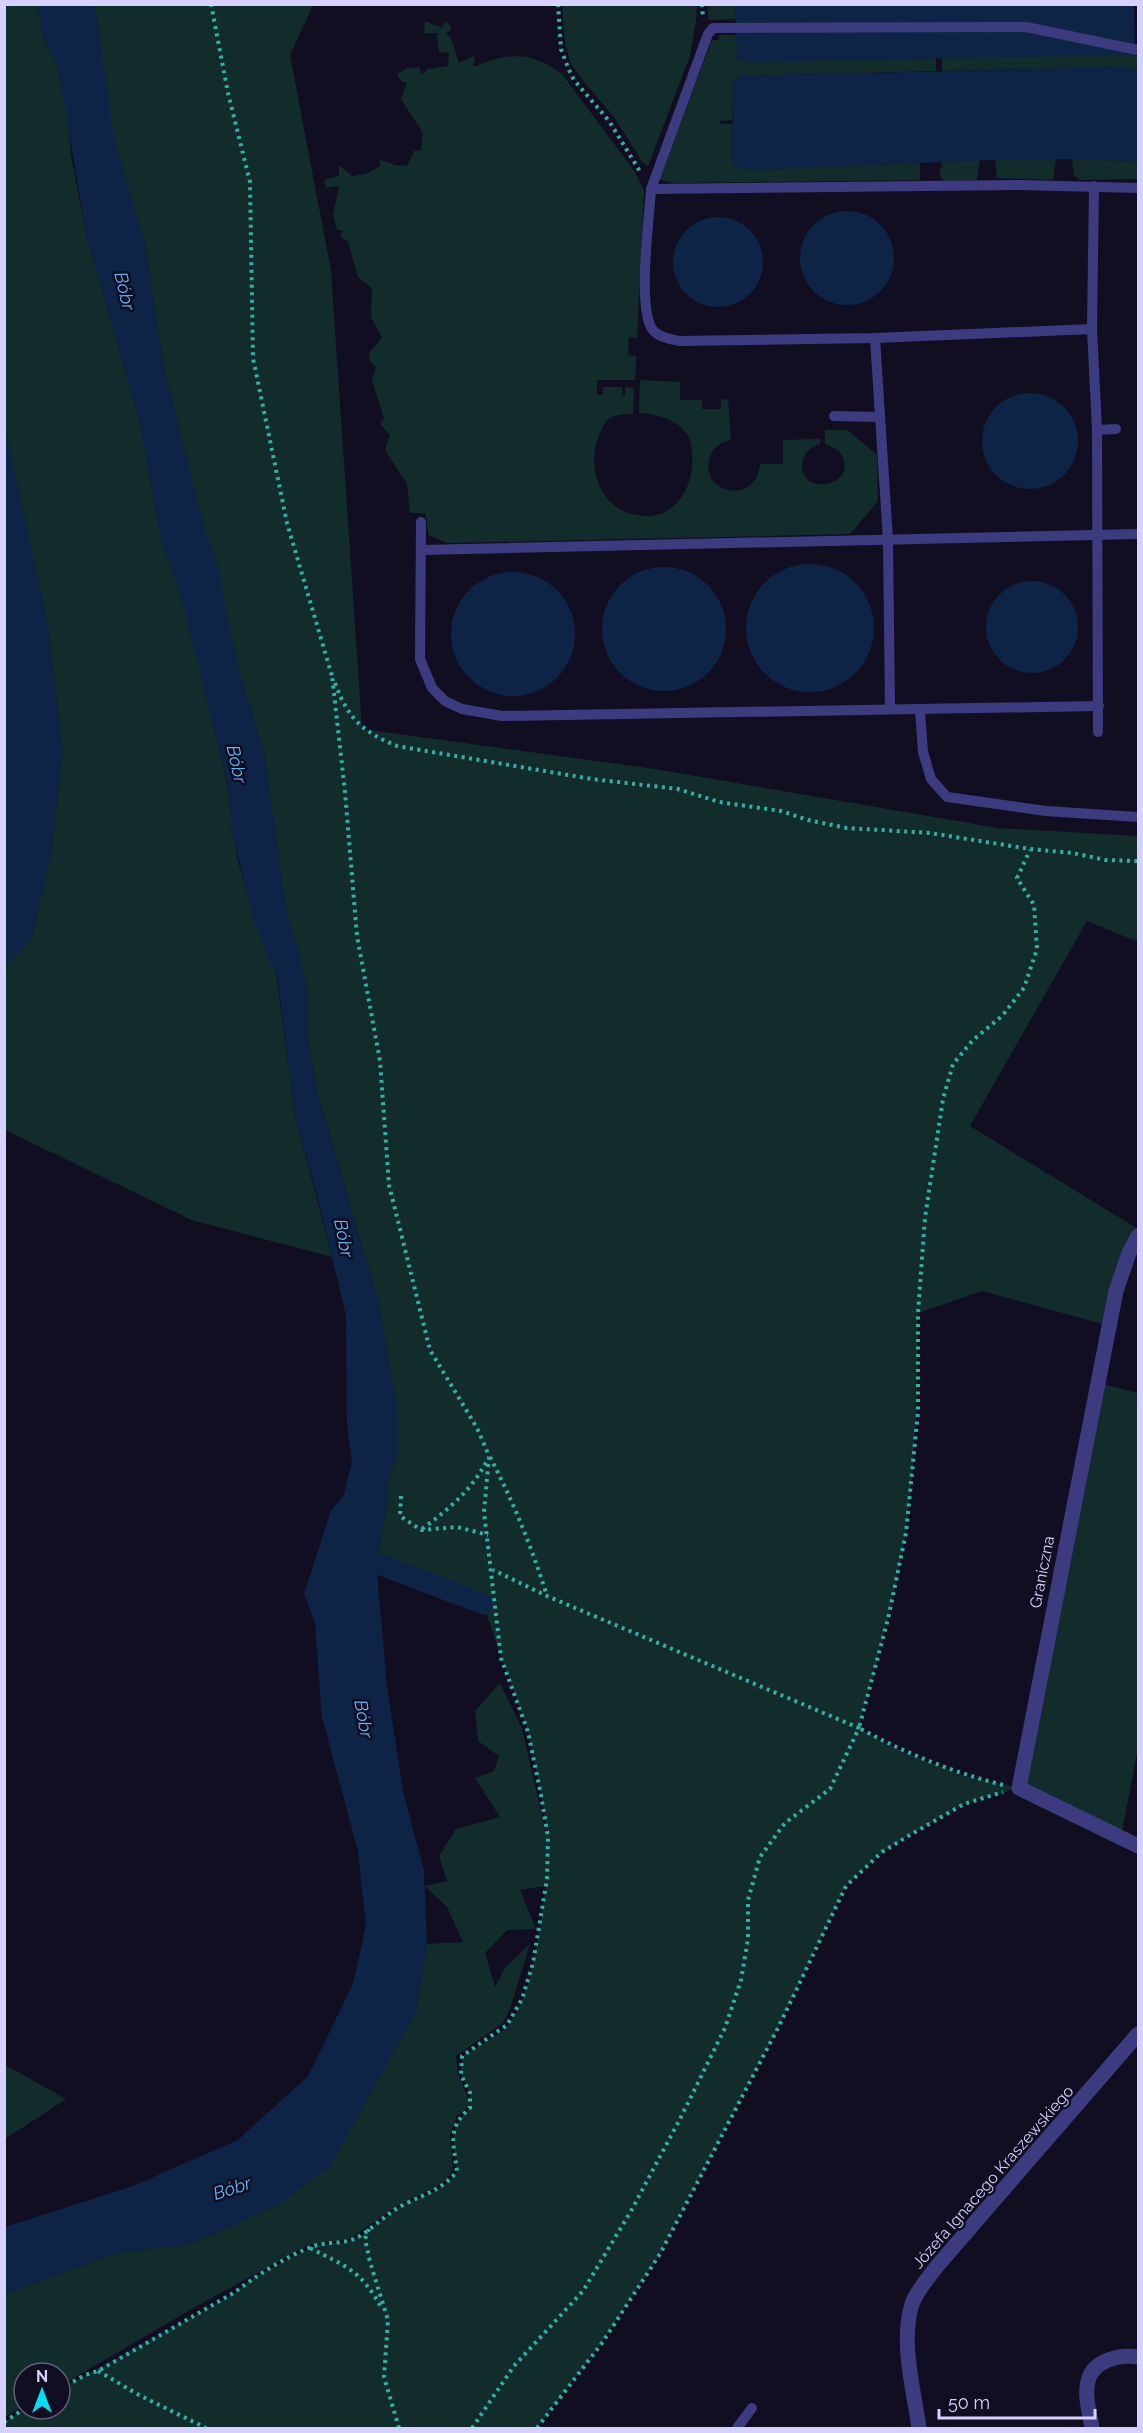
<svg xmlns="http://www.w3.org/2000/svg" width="1143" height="2433" font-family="Raleway,sans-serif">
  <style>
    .green { fill: #122c2b }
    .water { fill: #0e2446 }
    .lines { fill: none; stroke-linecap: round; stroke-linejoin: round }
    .canal { stroke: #0e2446; stroke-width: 21 }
    .path { stroke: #32b0a8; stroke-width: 4; stroke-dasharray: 3 4.5; stroke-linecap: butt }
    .lane { stroke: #3d3b80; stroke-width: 10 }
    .street { stroke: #3d3b80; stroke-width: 15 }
    .labels { text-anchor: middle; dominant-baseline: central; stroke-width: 5; stroke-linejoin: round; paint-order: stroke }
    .street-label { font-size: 16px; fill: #d6d1fe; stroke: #120e22 }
    .water-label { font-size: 18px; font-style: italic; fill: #62b5fa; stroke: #120e22 }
  </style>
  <rect width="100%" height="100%" fill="#120e22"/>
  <g class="green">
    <path d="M36 4 45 43 57 65 67 110 71 155 86 234 140 423 161 538 183 600 228 786 232 827 238 861 253 914 276 972 295 1115 332 1257 192 1220 5 1130 4 967 31 940 51 855 62 751 48 627 4 426 5 5Z"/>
    <path d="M95 5H313L290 55 331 271 362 729 655 769 998 828 1138 836V942L1087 921 970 1126 1138 1229 1110 1326 982 1291 918 1313C918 1387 916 1459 906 1532 896 1598 876 1664 859 1728L901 1751 962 1775 1018 1788 1099 1383 1138 1393V1748L1121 1837 1018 1788 964 1804 910 1835 882 1852 846 1886 779 2026 660 2254 602 2343 537 2428H5L4 2422 24 2409H60V2389L207 2309 235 2293 253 2278 310 2248 321 2244 346 2242 360 2236 405 2203 425 2196 445 2185 457 2172C454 2143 446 2129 470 2108V2093L461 2075 462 2056C476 2047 497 2038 508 2025 534 1993 539 1926 546 1886L520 1890 536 1929 507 1930 485 1953 495 1987 505 1968 530 1944 510 2009 503 2023 456 2056 458 2074 469 2100V2106L456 2117 450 2135 453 2170 447 2179 430 2191 404 2202 349 2239 308 2245 197 2306 60 2386V2373H24V2406L5 2417V2294L113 2254 190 2244 280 2204 416 2013 427 1944 463 1942 447 1907 425 1886 447 1881 439 1856 456 1829 500 1817 475 1778 494 1771 499 1756 478 1741 475 1711 500 1683 522 1729 547 1837 541 1795 528 1732 483 1605 376 1563 387 1509V1483L397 1455V1410L379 1304 316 1089 308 1038V990L287 917 264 753 238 669 217 569 197 502 164 370 145 245 113 136Z"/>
    <path d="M562 5H697L696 21 690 56 648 166 643 163 614 117 581 78 571 64 565 44Z"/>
    <path d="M708 5H735L736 19 708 20Z"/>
    <path d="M425 21 442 28 446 21 450 24 451 30 446 33 451 38 459 63 475 56 473 67C509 53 529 50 562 74L635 172 644 190 637 338 629 337 628 355 636 356 635 380H597V395H603V387H622V396H625V387L634 388 633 414C625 414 614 414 607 420 603 424 599 435 597 441 587 476 605 515 645 516 678 517 694 485 692 456 692 449 692 441 687 434 677 419 656 414 639 413L640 380 680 382V400H702V409H721V399L728 400 731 440C721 442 713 447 710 457 698 493 756 507 760 464H783V440L820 439V444C812 446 806 451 803 459 793 500 867 487 838 450L825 444V430H847L877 455 878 501 850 534 447 543 429 535 425 513H410L407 484 385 450 390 435 380 424 384 418 372 381 376 367 370 361 369 353 382 338 371 317 372 288 358 277 348 242 341 237 342 230H337L333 215 339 186 326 188 324 180 339 176V165L352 176 366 174 380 166 379 159 395 165 407 166 414 151 421 150 423 133 401 99 407 83 401 81 397 74 408 68 419 67 422 75 428 69 448 66 449 53 439 52 437 33H424Z"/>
    <path d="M719 35H736L737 62 936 58V71L740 76 734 81 732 120 720 121V124H732L731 159 746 170 920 163V180L672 183 661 180 660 178 712 40H719Z"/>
    <path d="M1069 42 1138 56V71L1127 67 942 71V58Z"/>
    <path d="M1056 159 1053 180 997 178 995 160Z"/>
    <path d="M1072 159 1138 161V179L1079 180 1074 175Z"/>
    <path d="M980 160 977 180 945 181 941 178 939 169 941 168 942 162Z"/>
    <path d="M5 2065 66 2099 5 2139Z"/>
  </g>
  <g class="water">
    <path d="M95 4 114 138 145 245 164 370 197 501 218 568 238 669 264 753 287 916 297 944 308 990V1038L316 1090 379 1304 397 1410V1455L387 1483 388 1503 376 1563 387 1686 403 1791 424 1871 427 1944 416 2013 330 2166 280 2204 190 2244 113 2254 5 2294V2227L133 2186 238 2140 308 2076 353 1984 366 1926 358 1851 322 1717 315 1623 304 1594 331 1511 344 1494 352 1461 347 1424 346 1315 319 1203 295 1115 277 974 268 959 252 915 232 830 228 785 182 600 161 538 140 423 86 234 60 78 57 65 45 43 36 5Z"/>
    <path d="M735 5H1134L1135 55 737 62Z"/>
    <path d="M1127 67 1138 71V161L1072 159 995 160 746 170 736 167 731 159 734 81 740 76Z"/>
    <circle cx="847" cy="258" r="47"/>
    <circle cx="718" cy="262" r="45"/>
    <circle cx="1030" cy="441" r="48"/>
    <path d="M5 426 48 627 62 751 51 855 31 940 5 967Z"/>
    <circle cx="810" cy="628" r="64"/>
    <circle cx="664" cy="629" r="62"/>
    <circle cx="513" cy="634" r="62"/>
    <circle cx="1032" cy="627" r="46"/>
  </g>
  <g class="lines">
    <path class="canal" d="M376 1563 483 1604"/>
    <g class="path">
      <path d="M211 4 228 93 250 182 253 358 287 523 332 676"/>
      <path d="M558 4 561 49 569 70 574 80 609 121 641 173"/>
      <path d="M702 4 703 19"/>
      <path d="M335 683C348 719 363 732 397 746L592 779 678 789 719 802 781 811 808 820 847 828 930 833 1030 849 1073 853 1105 860 1138 861"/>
      <path d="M490 1457C513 1501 532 1548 547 1596"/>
      <path d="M401 1496 400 1516 421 1530 457 1527 488 1535"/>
      <path d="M422 1529C449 1509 472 1490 488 1459"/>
      <path d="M1003 1785C952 1772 905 1753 859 1728L888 1619 906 1533 918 1412V1313L925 1218 943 1099 953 1064 973 1040 1002 1016 1024 988 1037 949 1034 905 1017 878 1030 850"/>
      <path d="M369 2229 365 2239 370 2262 388 2320 384 2377 399 2428"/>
      <path d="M310 2248C347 2267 361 2270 382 2309"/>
      <path d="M98 2371 139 2395 206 2428"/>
      <path d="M60 2389 85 2375 98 2371 235 2292C256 2276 288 2255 314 2246 329 2241 344 2245 358 2237 375 2227 389 2211 407 2203 428 2193 440 2190 457 2172 454 2143 446 2129 470 2108V2093L461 2075 462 2056 507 2025 522 1999 533 1963 547 1879 548 1837 541 1795 528 1732 501 1658 484 1512 489 1456 477 1428 430 1350 389 1185 380 1061 357 936 345 792 332 676"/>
      <path d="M4 2422 24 2409"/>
      <path d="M472 2428 514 2366 583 2291 631 2211 680 2119 725 2028 741 1980 748 1939V1900L760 1857 785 1823 830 1789 859 1728 547 1596 493 1570"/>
      <path d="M537 2428 602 2343 660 2254 779 2026 846 1886 882 1852 910 1835 964 1804 1003 1792"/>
    </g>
    <g class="lane">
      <path d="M1094 186 1092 329 1097 430 1098 732"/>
      <path d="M651 189 708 34 713 28 1026 27 1138 50"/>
      <path d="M1092 329 875 338 679 341C670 339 656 337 651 327 638 302 649 221 651 189L1020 185 1138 188"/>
      <path d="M875 338 888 540 890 709"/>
      <path d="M834 416 879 417"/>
      <path d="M1097 430 1116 429"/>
      <path d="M421 522 420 659 432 688 445 701 462 709 502 716 1099 706"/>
      <path d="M421 550 1138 534"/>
      <path d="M920 710 923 752 931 779 947 797 1046 811 1138 817"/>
      <path d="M737 2428 752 2408"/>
    </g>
    <g class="street">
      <path d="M1138 1236 1129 1253 1116 1291 1019 1788 1138 1846"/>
      <path d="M919 2428C914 2390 900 2342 912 2304 917 2290 929 2277 938 2265L1138 2034"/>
      <path d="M1092 2428C1090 2414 1084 2396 1088 2381 1093 2360 1120 2354 1138 2357"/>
    </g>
  </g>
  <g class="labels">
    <g class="street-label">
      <text transform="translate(1042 1572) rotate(-79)">Graniczna</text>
      <text transform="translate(993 2177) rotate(-49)">Józefa Ignacego Kraszewskiego</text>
    </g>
    <g class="water-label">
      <text transform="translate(125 291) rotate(77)">Bóbr</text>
      <text transform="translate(237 764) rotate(78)">Bóbr</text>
      <text transform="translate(344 1238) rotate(79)">Bóbr</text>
      <text transform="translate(364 1719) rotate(80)">Bóbr</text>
      <text transform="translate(232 2188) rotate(-18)">Bóbr</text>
    </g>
  </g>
  <rect width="1143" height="2433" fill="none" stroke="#d6d1fe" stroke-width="12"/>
  <g transform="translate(42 2391)"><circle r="28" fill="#120e22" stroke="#605c7a" stroke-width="1.5"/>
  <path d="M0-4.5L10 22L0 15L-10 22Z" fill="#08ddf3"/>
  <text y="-9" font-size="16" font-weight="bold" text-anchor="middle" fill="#d6d1fe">N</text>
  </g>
  <path d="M939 2409v9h156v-9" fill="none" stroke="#d6d1fe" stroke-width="3"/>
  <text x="948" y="2409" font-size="18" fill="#d6d1fe" stroke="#120e22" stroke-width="4.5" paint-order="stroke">50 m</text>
</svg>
